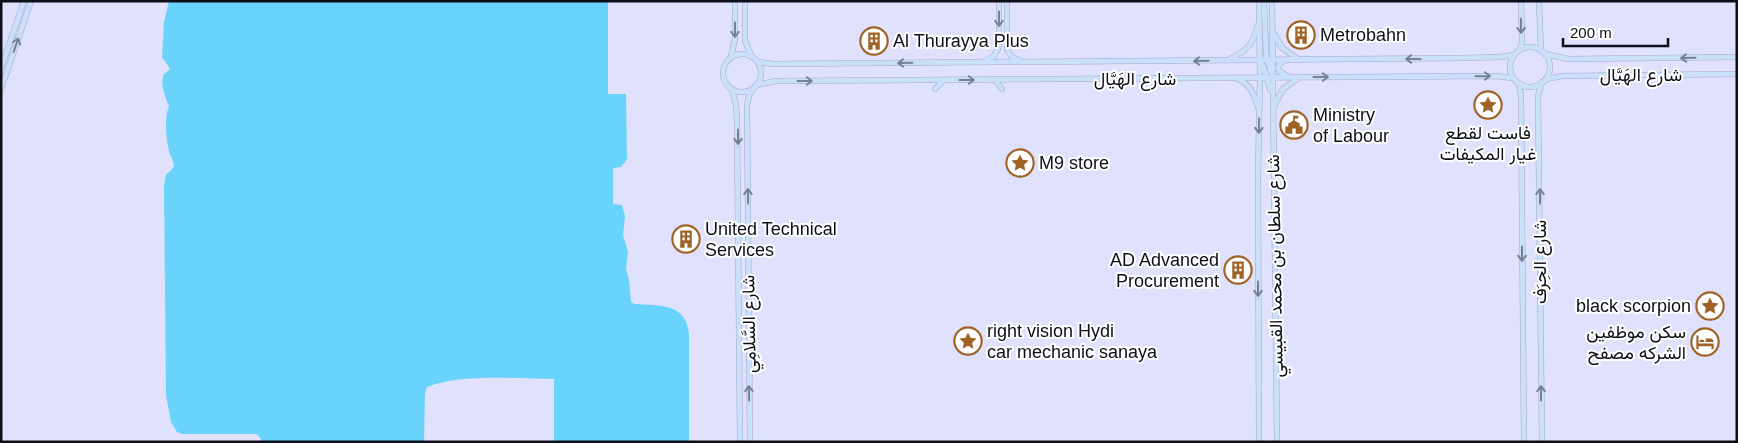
<svg xmlns="http://www.w3.org/2000/svg" width="1738" height="443" font-family="Helvetica,Vazirmatn,sans-serif">
  <style>
    .water { fill: #6ad3fc }
    .lines { fill: none; stroke-linecap: round; stroke-linejoin: round }
    .secondary-casing { stroke: #a5a7c7; stroke-width: 6 }
    .secondary { stroke: #cae0f9; stroke-width: 5 }
    .oneway { stroke: #758294 }
    .labels { text-anchor: middle; dominant-baseline: central; stroke-width: 4; stroke-linejoin: round; paint-order: stroke }
    .poi-label { font-size: 18px; fill: #0e0e19; stroke: #fff; text-anchor: start }
    .street-label { font-size: 18px; fill: #0e0e19; stroke: #fff }
  </style>
  <rect width="100%" height="100%" fill="#dfe1fd"/>
  <path class="water" d="M169 1H608V94H626L627 159 621 167 613 168V204L622 205 625 216 623 235 628 252 626 268 629 280 631 302 634 304C659 306 686 302 689 334V442H554V379C517 379 461 373 427 387L425 394 424 442H262L259 436 256 434H182L177 432 171 422 166 395 164 185 166 175 174 167C174 161 171 157 169 151 166 138 164 118 169 106 166 98 159 83 164 74 166 72 169 71 170 69L162 57 164 22Z"/>
  <g class="lines">
    <g class="secondary-casing">
      <g id="secondary">
        <path d="M745 1V41L751 55"/>
        <path d="M1007 1V50L1012 57 1021 61"/>
        <path d="M1264 1 1266 54 1271 72"/>
        <path d="M1272 1 1277 442"/>
        <path d="M1539 1 1541 51"/>
        <path d="M1273 32 1282 48 1298 59"/>
        <circle cx="1530" cy="67" r="20"/>
        <path d="M1519 50 1522 42 1521 1"/>
        <path d="M1545 54 1568 59 1737 57"/>
        <circle cx="742" cy="73" r="19"/>
        <path d="M731 57 735 39V1"/>
        <path d="M1228 60C1248 50 1252 46 1258 25"/>
        <path d="M985 61 994 56 999 47V1"/>
        <path d="M1284 61 1280 63 1278 68 1280 72 1288 76"/>
        <path d="M758 62 772 64 1461 58 1501 57 1514 55"/>
        <path d="M1261 63 1265 71 1270 90"/>
        <path d="M1 68 24 1"/>
        <path d="M1238 79C1251 85 1254 94 1258 107"/>
        <path d="M1546 79 1562 76 1737 74"/>
        <path d="M995 80 1002 89"/>
        <path d="M1519 83 1521 96 1524 442"/>
        <path d="M756 85 776 81 1496 76 1513 78"/>
        <path d="M1 89 31 1"/>
        <path d="M732 89 736 105 737 122 740 442"/>
        <path d="M935 89 943 81"/>
        <path d="M1273 108 1283 89 1297 79"/>
        <path d="M750 442 747 107 749 95 754 88"/>
        <path d="M1259 442 1258 176 1260 78 1259 1"/>
        <path d="M1542 442 1538 96 1542 82"/>
      </g>
    </g>
    <use href="#secondary" class="secondary"/>
  </g>
  <defs><path id="oneway-shaft" d="M-6 0H5M1.5-3L5.5 0L1.5 3" fill="none" stroke-width="1.6" stroke-linecap="round" stroke-linejoin="round" transform="scale(1.25)"/></defs>
  <g class="oneway">
    <use href="#oneway-shaft" transform="translate(999 19) rotate(90)"/>
    <use href="#oneway-shaft" transform="translate(1521 26) rotate(89)"/>
    <use href="#oneway-shaft" transform="translate(735 30) rotate(90)"/>
    <use href="#oneway-shaft" transform="translate(16 45) rotate(-71)"/>
    <use href="#oneway-shaft" transform="translate(1688 58) rotate(179)"/>
    <use href="#oneway-shaft" transform="translate(1413 59) rotate(180)"/>
    <use href="#oneway-shaft" transform="translate(1201 61) rotate(179)"/>
    <use href="#oneway-shaft" transform="translate(905 63) rotate(179)"/>
    <use href="#oneway-shaft" transform="translate(1483 76) rotate(-1)"/>
    <use href="#oneway-shaft" transform="translate(1321 77)"/>
    <use href="#oneway-shaft" transform="translate(967 80)"/>
    <use href="#oneway-shaft" transform="translate(805 81)"/>
    <use href="#oneway-shaft" transform="translate(1259 126) rotate(91)"/>
    <use href="#oneway-shaft" transform="translate(738 137) rotate(90)"/>
    <use href="#oneway-shaft" transform="translate(748 196) rotate(-91)"/>
    <use href="#oneway-shaft" transform="translate(1540 196) rotate(-90)"/>
    <use href="#oneway-shaft" transform="translate(1522 254) rotate(90)"/>
    <use href="#oneway-shaft" transform="translate(1258 289) rotate(90)"/>
    <use href="#oneway-shaft" transform="translate(749 393) rotate(-91)"/>
    <use href="#oneway-shaft" transform="translate(1541 393) rotate(-90)"/>
  </g>
  <defs>
    <g id="building-ring" transform="scale(1.4375)"><circle r="9.5" fill="#fff" stroke="#9f6326" stroke-width="1.5"/><path d="M-4-6H4V6H1V3H-1V6H-4ZM-2.5-4.3h1.7v1.8h-1.7ZM.8-4.3h1.7v1.8H.8ZM-2.5-1h1.7V.8h-1.7ZM.8-1h1.7V.8H.8Z" fill="#9f6326"/></g>
    <g id="sight-ring" transform="scale(1.4375)"><circle r="9.5" fill="#fff" stroke="#9f6326" stroke-width="1.5"/><path d="M0-6L1.8-2.2L6-1.7L2.9 1.2L3.7 5.4L0 3.3L-3.7 5.4L-2.9 1.2L-6-1.7L-1.8-2.2Z" fill="#9f6326"/></g>
    <g id="civic-ring" transform="scale(1.4375)"><circle r="9.5" fill="#fff" stroke="#9f6326" stroke-width="1.5"/><path d="M-.6-6.5H3V-4.5H.6V-3L4-1V1h2V6H-6V1h2V-1L-.6-3ZM-1.2 2.5V6h2.4V2.5Z" fill="#9f6326"/></g>
    <g id="hotel-ring" transform="scale(1.4375)"><circle r="9.5" fill="#fff" stroke="#9f6326" stroke-width="1.5"/><path d="M-6-4.5h1.5V1H6V5H4.5V3h-9V5H-6ZM-4 0a1.8 1.8 0 1 1 3.6 0ZM.5 0V-2.5h3Q6-2.5 6 0Z" fill="#9f6326"/></g>
  </defs>
  <g fill-rule="evenodd">
    <use href="#building-ring" x="1301" y="35"/>
    <use href="#building-ring" x="874" y="41"/>
    <use href="#sight-ring" x="1488" y="105"/>
    <use href="#civic-ring" x="1294" y="125"/>
    <use href="#sight-ring" x="1020" y="163"/>
    <use href="#building-ring" x="686" y="239"/>
    <use href="#building-ring" x="1238" y="270"/>
    <use href="#sight-ring" x="1710" y="306"/>
    <use href="#sight-ring" x="968" y="341"/>
    <use href="#hotel-ring" x="1705" y="342"/>
  </g>
  <g class="labels">
    <g class="poi-label">
      <text x="1320" y="35">Metrobahn</text>
      <text x="893" y="41">Al Thurayya Plus</text>
      <text x="1313" y="115">Ministry<tspan x="1313" dy="21">of Labour</tspan></text>
      <text x="1488" y="133" text-anchor="middle">فاست لقطع<tspan x="1488" dy="21">غيار المكيفات</tspan></text>
      <text x="1039" y="163">M9 store</text>
      <text x="705" y="229">United Technical<tspan x="705" dy="21">Services</tspan></text>
      <text x="1219" y="260" text-anchor="end">AD Advanced<tspan x="1219" dy="21">Procurement</tspan></text>
      <text x="1691" y="306" text-anchor="end">black scorpion</text>
      <text x="987" y="331">right vision Hydi<tspan x="987" dy="21">car mechanic sanaya</tspan></text>
      <text x="1686" y="332" text-anchor="end">سكن موظفين<tspan x="1686" dy="21">الشركه مصفح</tspan></text>
    </g>
    <g class="street-label">
      <text x="1641" y="75">شارع الهَيَّال</text>
      <text x="1135" y="79">شارع الهَيَّال</text>
      <text transform="translate(1540 262) rotate(-90)">شارع الحِرَف</text>
      <text transform="translate(1275 266) rotate(-91)">شارع سلطان بن محمد القبيسي</text>
      <text transform="translate(749 324) rotate(-91)">شارع السَّلامِي</text>
    </g>
  </g>
  <rect width="1738" height="443" fill="none" stroke="#0e0e19" stroke-width="5"/>
  <path d="M1563 38v8h105v-8" fill="none" stroke="#0e0e19" stroke-width="2.5"/>
  <text x="1570" y="38" font-size="15" fill="#0e0e19" stroke="#ffffff" stroke-width="4" paint-order="stroke">200 m</text>
</svg>
